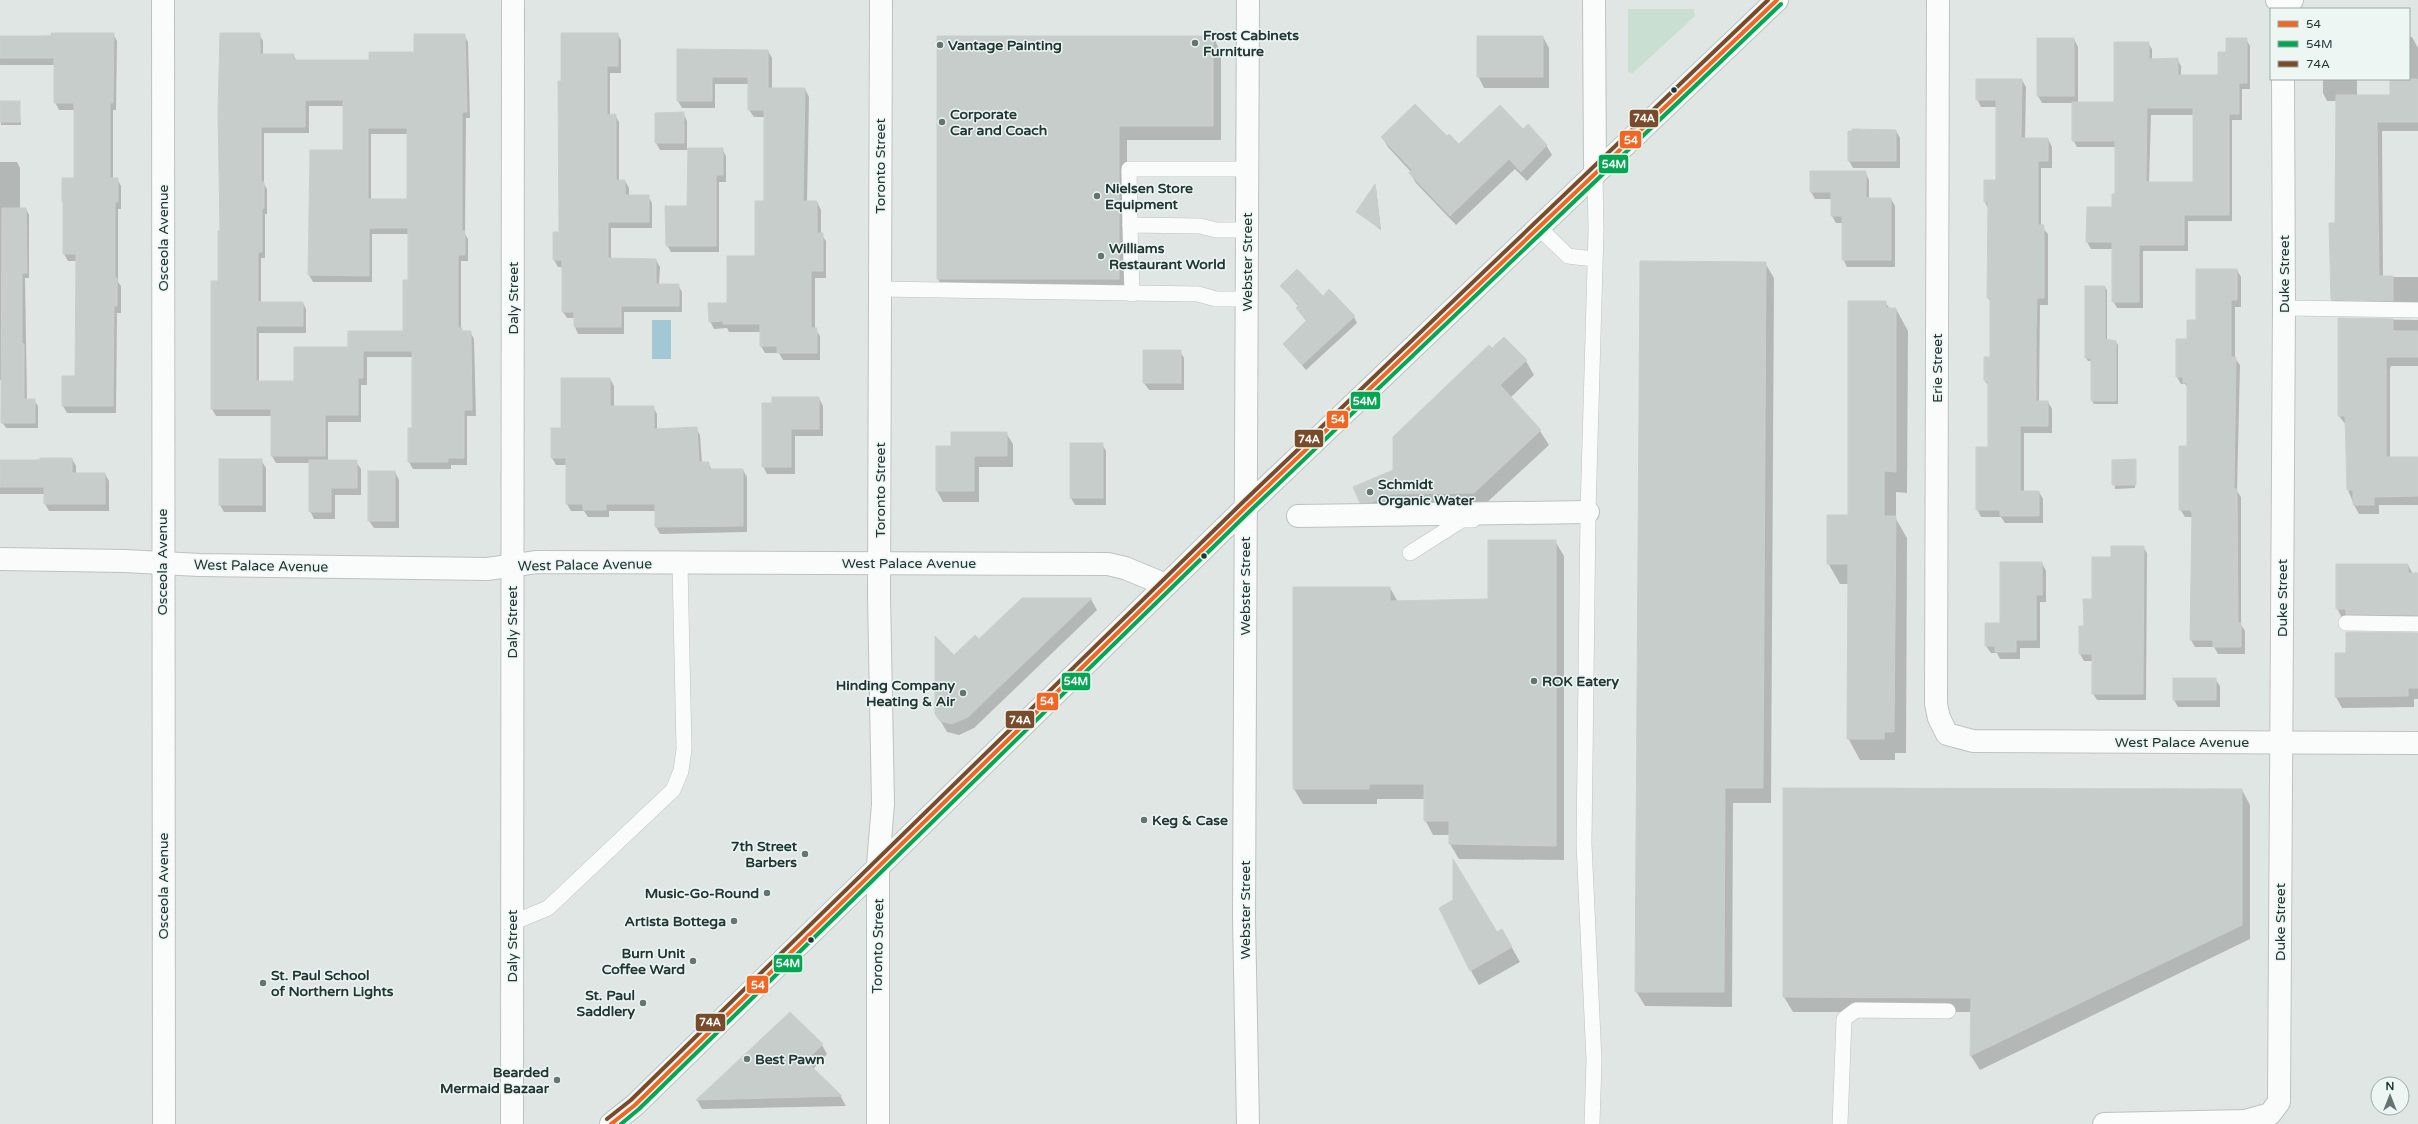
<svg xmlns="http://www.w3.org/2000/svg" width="2418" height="1124" font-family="'Varela Round',sans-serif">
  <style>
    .green { fill: #c9dfd2 }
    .water { fill: #a1c8d4 }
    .shadow { fill: #0003; fill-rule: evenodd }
    .building { fill: #c7cdcb; stroke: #c9cfcd; fill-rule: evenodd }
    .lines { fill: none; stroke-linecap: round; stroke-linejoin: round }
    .lane-casing { stroke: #bdc3c1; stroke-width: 16 }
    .street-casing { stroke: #bdc3c1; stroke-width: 24 }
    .secondary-casing { stroke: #bcc4c1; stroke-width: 24 }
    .lane { stroke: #fafbfb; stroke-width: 15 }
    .street { stroke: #fafbfb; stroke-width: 22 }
    .secondary { stroke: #fafbfb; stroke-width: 22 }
    .bus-1-casing { stroke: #edf6f2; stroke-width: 7 }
    .bus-2-casing { stroke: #edf6f2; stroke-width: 7 }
    .bus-3-casing { stroke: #edf6f2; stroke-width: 7 }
    .bus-1 { stroke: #f26522; stroke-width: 4 }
    .bus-2 { stroke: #00a651; stroke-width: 4 }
    .bus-3 { stroke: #7a4b2a; stroke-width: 4 }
    .poi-dot { fill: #637472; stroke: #edf6f2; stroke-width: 1.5 }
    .bus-dot { fill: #203734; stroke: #edf6f2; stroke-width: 1.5 }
    .labels { text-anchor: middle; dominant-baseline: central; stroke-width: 3; stroke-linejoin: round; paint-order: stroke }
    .poi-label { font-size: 14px; font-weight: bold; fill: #203734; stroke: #edf6f2; text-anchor: start }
    .street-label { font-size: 14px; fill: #203734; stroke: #edf6f2 }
    .line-badge { stroke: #edf6f2; stroke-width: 1.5 }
    .badge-label { font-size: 11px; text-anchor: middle; font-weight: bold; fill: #fff }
  </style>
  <rect width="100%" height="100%" fill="#e0e6e4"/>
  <path class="green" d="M1628 9H1694L1695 16 1633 73 1628 72Z"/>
  <rect class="water" x="652" y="320" width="19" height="39"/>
  <g class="shadow">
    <path d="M113 34 117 41 116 110H113V179H117L121 186V209H118V282L121 286V313H117L116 413H67L63 406 76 377 77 261H68L64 254 75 179V110H59L55 102V65H0V37Z"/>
    <path d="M259 34 263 41V55H293L297 61H370L415 53 464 35 468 42 470 118H466L465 234 468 239V261H461V329L463 332H470L474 339 476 416H467V465H451V469H413L409 462 412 429V357H367V385H361V422H328V462H356L361 469V495H335V519H314L310 511V463H276L272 456V416H216L212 409V282H219L221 232 219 83H221ZM309 106H344V151L309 275 313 282H372V234H409V281L404 332 349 348 295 382H259V333H306V309L303 303H261V258H265V214H267V189L264 184V133H309ZM371 134H408V200H371Z"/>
    <path d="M617 34 621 40V73H610V115H615L619 122V181H625L629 188V196H648L652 203V228H611V259L656 260 660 267 659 285H678L682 292V312H624V334H578L575 327V318H567L563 312V267H558L554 260 560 233 562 82Z"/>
    <path d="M1213 37 1221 52V140H1127V294H946L938 279Z"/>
    <path d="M1543 37 1549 48V88H1484L1478 76Z"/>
    <path d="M2409 37H2412L2418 48V131H2382L2383 277H2418V310L2337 308 2332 299 2336 224 2337 101H2327L2323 93V79H2357V96H2391V79H2409Z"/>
    <path d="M2038 39H2074L2078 47V103H2115L2148 43 2152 49V60L2177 59 2181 66V76H2219L2227 53 2246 39 2250 46V89H2242V120H2232V221H2188V251H2143V308H2117L2113 301V249H2091L2087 242 2088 208H2113L2116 195V147H2077L2073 140V103H2042L2038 96ZM2151 115H2194V183H2149Z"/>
    <path d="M678 50 768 51 772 58V89H805L809 97 807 202H817L821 210V234L826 241V278H815V329L820 336V360H783L779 353H765L761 346V332H729L727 328 714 329 710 321 728 304 756 257 765 202V117H754L749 110V84H715V108H682L678 101Z"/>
    <path d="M2022 80 2026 87 2025 139H2048L2052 147V168H2041V226L2048 234V305H2040L2039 402H2048L2052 409V433H2024V492H2039L2043 499V523H2005L2001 517H1981L1977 509 1989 448V386L1985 381 1991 358V302L1988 298 1989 210 1985 202 1997 181V107H1981L1977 99Z"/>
    <path d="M0 102H19L21 125H1Z"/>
    <path d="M683 113 687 121V149H722L726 156V182H719V252H671L667 245 688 207 689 150H660L656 143Z"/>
    <path d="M1523 130 1546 145 1552 155 1527 181 1515 169 1456 225 1416 183 1410 173 1411 172 1388 147 1382 137 1447 138 1459 146Z"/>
    <path d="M1896 131 1900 138V168H1853L1849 161Z"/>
    <path d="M0 162H17L20 168V209H26L29 215V278H25L27 400H34L38 406V428H6L2 422V380H0Z"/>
    <path d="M1865 172 1869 180V199H1891L1895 206V267H1847L1843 259V223H1836L1832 216V199H1815L1811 192Z"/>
    <path d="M1375 186 1376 188 1381 230 1357 212Z"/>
    <path d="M1765 263 1774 278 1771 803H1733L1732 1007 1645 1006 1636 991Z"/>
    <path d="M2237 270 2241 277V307H2235V358L2240 365 2237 491 2241 497V625L2245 631V654H2218L2214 647H2195L2191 640 2193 517H2185L2180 509 2188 447V388L2185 384H2181L2177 377 2188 340 2197 321Z"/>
    <path d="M1281 286 1323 297 1354 317 1357 323 1306 370 1284 344 1307 322 1301 314 1297 308 1299 307Z"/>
    <path d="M2105 287 2107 290V341L2116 342 2118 345V404H2094L2092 401V361H2088L2086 358Z"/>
    <path d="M1885 302 1890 309H1896L1908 331 1907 493 1896 492V519L1907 538 1906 753H1895V760H1860L1848 738 1849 584H1840L1828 563 1849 516Z"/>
    <path d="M2339 319 2418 320V366H2391L2390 369V458H2418V505H2379V514H2359L2354 505 2348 490 2346 425 2339 416Z"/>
    <path d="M1504 338 1526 361 1534 375 1510 398 1540 431 1549 445 1482 507 1369 517 1361 502 1394 471 1492 350Z"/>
    <path d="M1180 351 1184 358V390H1149L1144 383Z"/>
    <path d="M610 379 614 386V407H653L657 414V430L696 428 700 435 702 463H708L712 470H743L747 477V532L660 534 656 527V511H609V517H588L584 511H571L567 504V465H556L552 458 562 429Z"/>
    <path d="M819 398 823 406V436H795V474H767L763 466V404Z"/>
    <path d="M1006 433 1013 444V467H979V502H943L937 491 952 447Z"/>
    <path d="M1102 444 1106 451V505H1075L1071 498Z"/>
    <path d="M72 459 76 466V474H105L109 481V511H49L45 504V494H0V461Z"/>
    <path d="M261 460 266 468V512H224L220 505Z"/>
    <path d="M2135 460V488L2115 489 2113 461Z"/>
    <path d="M395 472 399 480V528H374L369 521Z"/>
    <path d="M1555 541 1564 556V860L1459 859 1450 844V835H1433L1425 820V799H1377V804H1303L1294 789V588H1390L1398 602 1489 600Z"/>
    <path d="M2143 547 2147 553 2146 700H2097L2093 694V661H2084L2080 654V627H2085L2093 600 2112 558Z"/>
    <path d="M2042 563 2046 571V602H2040V648H2020V659H2000L1997 653H1991L1986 646Z"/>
    <path d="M2408 565 2413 574H2418V626L2343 620 2337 608Z"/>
    <path d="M1091 599 1097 610 974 728 959 735 947 732 936 713 954 657 979 641Z"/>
    <path d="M2347 633H2418V699H2414V707L2342 708 2336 697 2347 654Z"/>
    <path d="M2215 679 2220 686V707H2178L2174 700Z"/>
    <path d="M1784 789 2242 790 2250 805V939L1980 1070 1971 1056 1972 1012H1793L1784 997Z"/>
    <path d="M1502 930 1520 962 1479 985 1471 971 1496 933Z"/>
    <path d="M790 1014 822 1045 827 1054 813 1069 841 1097 846 1106 702 1109 697 1100Z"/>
  </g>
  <g class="building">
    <path d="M51 33H114L113 103H110V178H118V202H115V278H117V306H114L113 406H62V376H75L76 254H63V202H62V178H74V103H54V58H0V36H51Z"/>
    <path d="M220 33H260V54H294V60H369V52H414V34H465L467 112H462V231H465V255H458V328H462V331H471L472 410H464V458H448V462H408V428H412V351H363V378H358V415H325V456H271V409H211V281H218V231H220L218 111ZM305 100H343V150H310L308 275 369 276V228H408V280H403V331H348V347H294V381H256V326H303V302H258V252H262V208H264V182H261V127H305ZM368 128H407V199H368Z"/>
    <path d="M561 33H618V66H607V115L616 114V180H625V195H649V222H608V258L656 259V284H679V306H621V327H574V312H562V260H553V232H559L558 81H561Z"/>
    <path d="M937 36H1213V126H1119V279H937Z"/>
    <rect x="1477" y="36" width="66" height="41"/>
    <rect x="2037" y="38" width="37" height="58"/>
    <path d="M2226 38H2247V83H2239V114H2229V215H2184V245H2139V302H2112V242H2086L2087 207H2112V194H2115V141H2072V102H2114V42H2149V59L2178 58V75H2218V52H2226ZM2147 108H2193V182H2146Z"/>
    <path d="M677 49 768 50V88H805L803 201H817V233H823V271H811V328H817V353H777V346H760V324H723V321L709 322 708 303H727V256H755V201H764V110H748V77H712V101H677Z"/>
    <path d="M1976 79H2022L2021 138H2048V161H2038V225H2044V298H2037L2036 334V401H2048V426H2020V491H2039V516H2000V510H1976V447H1988V381H1984V357H1990V298H1987L1988 202H1984V180H1996V100H1976Z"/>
    <path d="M2390 79H2417L2418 83V122H2377L2379 276H2393V301L2331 300 2329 223H2335L2336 95H2390Z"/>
    <rect x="0" y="101" width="20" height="21"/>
    <path d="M1415 104 1447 136 1449 134 1459 144 1500 105 1523 129 1528 124 1547 145 1521 172 1509 159 1450 216 1409 173 1412 170 1381 137Z"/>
    <path d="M684 112V143H655V113Z"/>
    <path d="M1852 129 1896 130V161H1848V131H1852Z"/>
    <path d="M688 148H723V175H716V246H666L665 206H687Z"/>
    <path d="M1810 171H1866V198H1891V260H1842V216H1831V192H1810Z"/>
    <path d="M1375 184 1380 228 1356 212Z"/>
    <path d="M2 208H26L27 273H22V344H24V399H35V423H1Z"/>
    <path d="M1640 261 1766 262 1763 788H1725L1724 992H1635Z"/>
    <path d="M1297 269 1323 296 1329 289 1355 316 1302 365 1283 344 1307 320 1296 308 1299 305 1280 286Z"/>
    <path d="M2196 269H2237V300H2231V357H2236L2234 489H2237L2238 623H2241V647H2213V640H2190L2192 513 2190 510H2179V446H2187V383H2183V377H2176V339H2187V320H2196Z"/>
    <path d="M2085 286H2105V339L2116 341V401H2091V358H2085Z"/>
    <path d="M1848 301H1886V308H1896V472L1884 471V516H1896L1894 732H1884V739H1847L1848 564H1827V515H1848Z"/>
    <path d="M2338 318 2393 319V331H2418V357H2386V457H2418V496L2374 497V505H2353V490H2347L2345 416H2338Z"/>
    <path d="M1504 337 1527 360 1500 385 1541 430 1474 493 1392 494 1372 502 1360 503 1353 487 1393 470V437L1489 345 1492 348Z"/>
    <rect x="1143" y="350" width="38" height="33"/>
    <path d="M561 378H610V406H654V429L697 427 699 462H709V469H743V526L655 527V504H606V510H583V504H566V458H551V428H561Z"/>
    <path d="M772 397H819V429H791V467H762V403H772Z"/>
    <path d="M951 432H1007V456H974V491H936V446H951Z"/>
    <rect x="1070" y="443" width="33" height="55"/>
    <path d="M40 458H72V473H105V504H44V487H0V460H40Z"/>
    <rect x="219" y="459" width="43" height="46"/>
    <path d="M2136 459V485H2112V460Z"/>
    <path d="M309 460H357V488H331V512H309Z"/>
    <rect x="368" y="471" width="27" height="50"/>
    <path d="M1488 540H1556V846L1449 844V821H1424V784H1369V789H1293V587H1390V601L1488 599Z"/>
    <path d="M2111 546H2144L2143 694H2092V654H2079V626H2084L2083 599H2092V557H2111Z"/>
    <path d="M2000 562H2042V595H2036V640H2016V652H1995V646H1985V623H2000Z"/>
    <path d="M2336 564H2408V573H2418V615L2346 614V609H2336Z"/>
    <path d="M1022 598H1092L968 717 952 724 940 721 935 714V636L954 655 975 635 979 639Z"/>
    <path d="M2346 632 2418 633V688H2408V696L2335 697V653H2346Z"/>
    <rect x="2173" y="678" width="43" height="22"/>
    <path d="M1783 788 2242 789V925L1970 1056 1971 998 1783 997Z"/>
    <path d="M1453 859 1497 932 1502 929 1512 947 1470 971 1439 908 1453 900Z"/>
    <path d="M790 1012 823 1044 806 1061 842 1096 696 1100Z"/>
  </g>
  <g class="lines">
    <g class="lane-casing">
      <g id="lane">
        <path d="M1130 225 1129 169H1247"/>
        <path d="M1538 227 1568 256 1594 259"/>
        <path d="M880 289 1198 294 1216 299H1247"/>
        <path d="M1132 294 1130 225 1200 226 1216 230H1247"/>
        <path d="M2284 308 2418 310"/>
        <path d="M1410 553 1462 520H1473"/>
        <path d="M2346 623 2418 624"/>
        <path d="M512 923 548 908 673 790 681 771 684 749 680 564"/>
        <path d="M1592 1124 1594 1060 1584 844 1588 512 1596 231 1595 174"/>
        <path d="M1840 1124 1844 1019 1856 1010 1948 1011"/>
      </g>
    </g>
    <g class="street-casing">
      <g id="street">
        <path d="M163 0 164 1124"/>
        <path d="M1594 0 1595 174"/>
        <path d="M1938 0 1936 704 1939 718 1947 734 1973 741 2418 743"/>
        <path d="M2277 0H2292"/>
        <path d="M1298 516 1588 512"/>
        <path d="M0 559 125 561 199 565 487 569 537 562 1108 564 1125 568 1166 585"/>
        <path d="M512 1124 513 0"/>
        <path d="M878 1124V865L883 804 879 596 881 0"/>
        <path d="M1248 1124 1244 918 1248 0"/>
        <path d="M2104 1124 2245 1121 2270 1114 2279 1102 2284 308 2283 79"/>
      </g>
    </g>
    <g class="secondary-casing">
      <path id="secondary" d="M611 1124 635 1105 1246 507 1777 0"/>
    </g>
    <use href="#lane" class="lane"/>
    <use href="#street" class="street"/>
    <use href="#secondary" class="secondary"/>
    <g class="bus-1-casing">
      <path id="bus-1" d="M611 1124 635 1105 1246 507 1777 0"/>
    </g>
    <g class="bus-2-casing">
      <path id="bus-2" d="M621 1124 639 1109 1250 511 1781 4"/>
    </g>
    <g class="bus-3-casing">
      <path id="bus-3" d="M607 1119 631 1100 1242 503 1768 0"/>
    </g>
    <use href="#bus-1" class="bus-1"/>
    <use href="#bus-2" class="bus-2"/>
    <use href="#bus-3" class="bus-3"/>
  </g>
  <g class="poi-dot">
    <circle cx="1195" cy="43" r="4"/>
    <circle cx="940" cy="45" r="4"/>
    <circle cx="942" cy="122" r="4"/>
    <circle cx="1097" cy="196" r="4"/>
    <circle cx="1101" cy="256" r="4"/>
    <circle cx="1370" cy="492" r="4"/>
    <circle cx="1534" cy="681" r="4"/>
    <circle cx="963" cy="693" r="4"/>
    <circle cx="1144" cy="820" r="4"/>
    <circle cx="805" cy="854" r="4"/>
    <circle cx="767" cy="893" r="4"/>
    <circle cx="734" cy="921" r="4"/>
    <circle cx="693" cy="961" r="4"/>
    <circle cx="263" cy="983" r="4"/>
    <circle cx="643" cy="1003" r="4"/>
    <circle cx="747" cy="1059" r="4"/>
    <circle cx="557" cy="1080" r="4"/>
  </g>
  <g class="bus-dot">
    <circle cx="1674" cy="90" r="3.5"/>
    <circle cx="1204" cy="556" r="3.5"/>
    <circle cx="811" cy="940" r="3.5"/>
  </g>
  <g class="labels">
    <g class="poi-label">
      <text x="1203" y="35">Frost Cabinets<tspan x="1203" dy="16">Furniture</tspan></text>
      <text x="948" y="45">Vantage Painting</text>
      <text x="950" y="114">Corporate<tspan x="950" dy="16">Car and Coach</tspan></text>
      <text x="1105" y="188">Nielsen Store<tspan x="1105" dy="16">Equipment</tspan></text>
      <text x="1109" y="248">Williams<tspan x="1109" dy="16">Restaurant World</tspan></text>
      <text x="1378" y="484">Schmidt<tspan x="1378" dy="16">Organic Water</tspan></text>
      <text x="1542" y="681">ROK Eatery</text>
      <text x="955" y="685" text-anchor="end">Hinding Company<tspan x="955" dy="16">Heating &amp; Air</tspan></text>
      <text x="1152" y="820">Keg &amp; Case</text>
      <text x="797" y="846" text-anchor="end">7th Street<tspan x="797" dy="16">Barbers</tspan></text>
      <text x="759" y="893" text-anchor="end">Music-Go-Round</text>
      <text x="726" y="921" text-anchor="end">Artista Bottega</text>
      <text x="685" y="953" text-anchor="end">Burn Unit<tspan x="685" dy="16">Coffee Ward</tspan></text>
      <text x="271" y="975">St. Paul School<tspan x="271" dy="16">of Northern Lights</tspan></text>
      <text x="635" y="995" text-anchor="end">St. Paul<tspan x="635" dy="16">Saddlery</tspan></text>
      <text x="755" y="1059">Best Pawn</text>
      <text x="549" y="1072" text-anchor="end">Bearded<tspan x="549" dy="16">Mermaid Bazaar</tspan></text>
    </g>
    <g class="street-label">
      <text transform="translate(880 166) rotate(-90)">Toronto Street</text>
      <text transform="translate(163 238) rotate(-90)">Osceola Avenue</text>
      <text transform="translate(1247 262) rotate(-90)">Webster Street</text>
      <text transform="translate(2284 274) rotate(-90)">Duke Street</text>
      <text transform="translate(513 298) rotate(-90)">Daly Street</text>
      <text transform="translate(1937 368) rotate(-90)">Erie Street</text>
      <text transform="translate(880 490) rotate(-90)">Toronto Street</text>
      <text transform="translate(162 562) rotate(-90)">Osceola Avenue</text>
      <text x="909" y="563">West Palace Avenue</text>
      <text transform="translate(585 565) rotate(-1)">West Palace Avenue</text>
      <text transform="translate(261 566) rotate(1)">West Palace Avenue</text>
      <text transform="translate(1245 586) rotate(-90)">Webster Street</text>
      <text transform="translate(2282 598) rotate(-90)">Duke Street</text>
      <text transform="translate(512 622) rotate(-90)">Daly Street</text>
      <text x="2182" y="742">West Palace Avenue</text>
      <text transform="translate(163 886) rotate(-90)">Osceola Avenue</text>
      <text transform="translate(1245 910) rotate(-90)">Webster Street</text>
      <text transform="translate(2280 922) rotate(-90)">Duke Street</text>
      <text transform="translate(512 946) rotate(-90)">Daly Street</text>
      <text transform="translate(878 946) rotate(-89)">Toronto Street</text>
    </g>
  </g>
  <g class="line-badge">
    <rect x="1629" y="109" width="30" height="19" rx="4" fill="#7a4b2a"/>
    <rect x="1619" y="130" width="23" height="19" rx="4" fill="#f26522"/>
    <rect x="1598" y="154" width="31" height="20" rx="4" fill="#00a651"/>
    <rect x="1350" y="391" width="31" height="19" rx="4" fill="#00a651"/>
    <rect x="1326" y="410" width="23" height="19" rx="4" fill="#f26522"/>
    <rect x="1294" y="429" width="30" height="19" rx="4" fill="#7a4b2a"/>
    <rect x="1061" y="672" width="30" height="19" rx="4" fill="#00a651"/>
    <rect x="1036" y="692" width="23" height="19" rx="4" fill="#f26522"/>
    <rect x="1005" y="710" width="30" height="19" rx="4" fill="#7a4b2a"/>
    <rect x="773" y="954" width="30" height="19" rx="4" fill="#00a651"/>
    <rect x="746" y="975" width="23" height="19" rx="4" fill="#f26522"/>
    <rect x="695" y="1013" width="31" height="19" rx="4" fill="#7a4b2a"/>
  </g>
  <g class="badge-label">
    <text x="1644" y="122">74A</text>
    <text x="1631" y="144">54</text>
    <text x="1614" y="168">54M</text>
    <text x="1365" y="405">54M</text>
    <text x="1338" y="423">54</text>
    <text x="1309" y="443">74A</text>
    <text x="1076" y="685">54M</text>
    <text x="1047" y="705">54</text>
    <text x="1020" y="724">74A</text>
    <text x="788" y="967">54M</text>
    <text x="758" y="989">54</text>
    <text x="710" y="1026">74A</text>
  </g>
  <rect x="2270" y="8" width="140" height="72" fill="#edf6f2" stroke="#9baaa6"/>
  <rect x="2278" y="21" width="20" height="6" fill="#f26522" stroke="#9baaa6"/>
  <text x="2306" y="28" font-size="12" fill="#203734">54</text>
  <rect x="2278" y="41" width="20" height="6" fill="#00a651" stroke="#9baaa6"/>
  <text x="2306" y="48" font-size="12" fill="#203734">54M</text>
  <rect x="2278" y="61" width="20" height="6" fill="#7a4b2a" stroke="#9baaa6"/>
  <text x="2306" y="68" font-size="12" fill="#203734">74A</text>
  <g transform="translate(2390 1096)"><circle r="19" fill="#edf6f2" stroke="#9baaa6"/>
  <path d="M0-3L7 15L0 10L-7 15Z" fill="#637472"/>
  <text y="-6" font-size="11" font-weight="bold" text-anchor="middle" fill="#203734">N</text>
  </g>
</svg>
